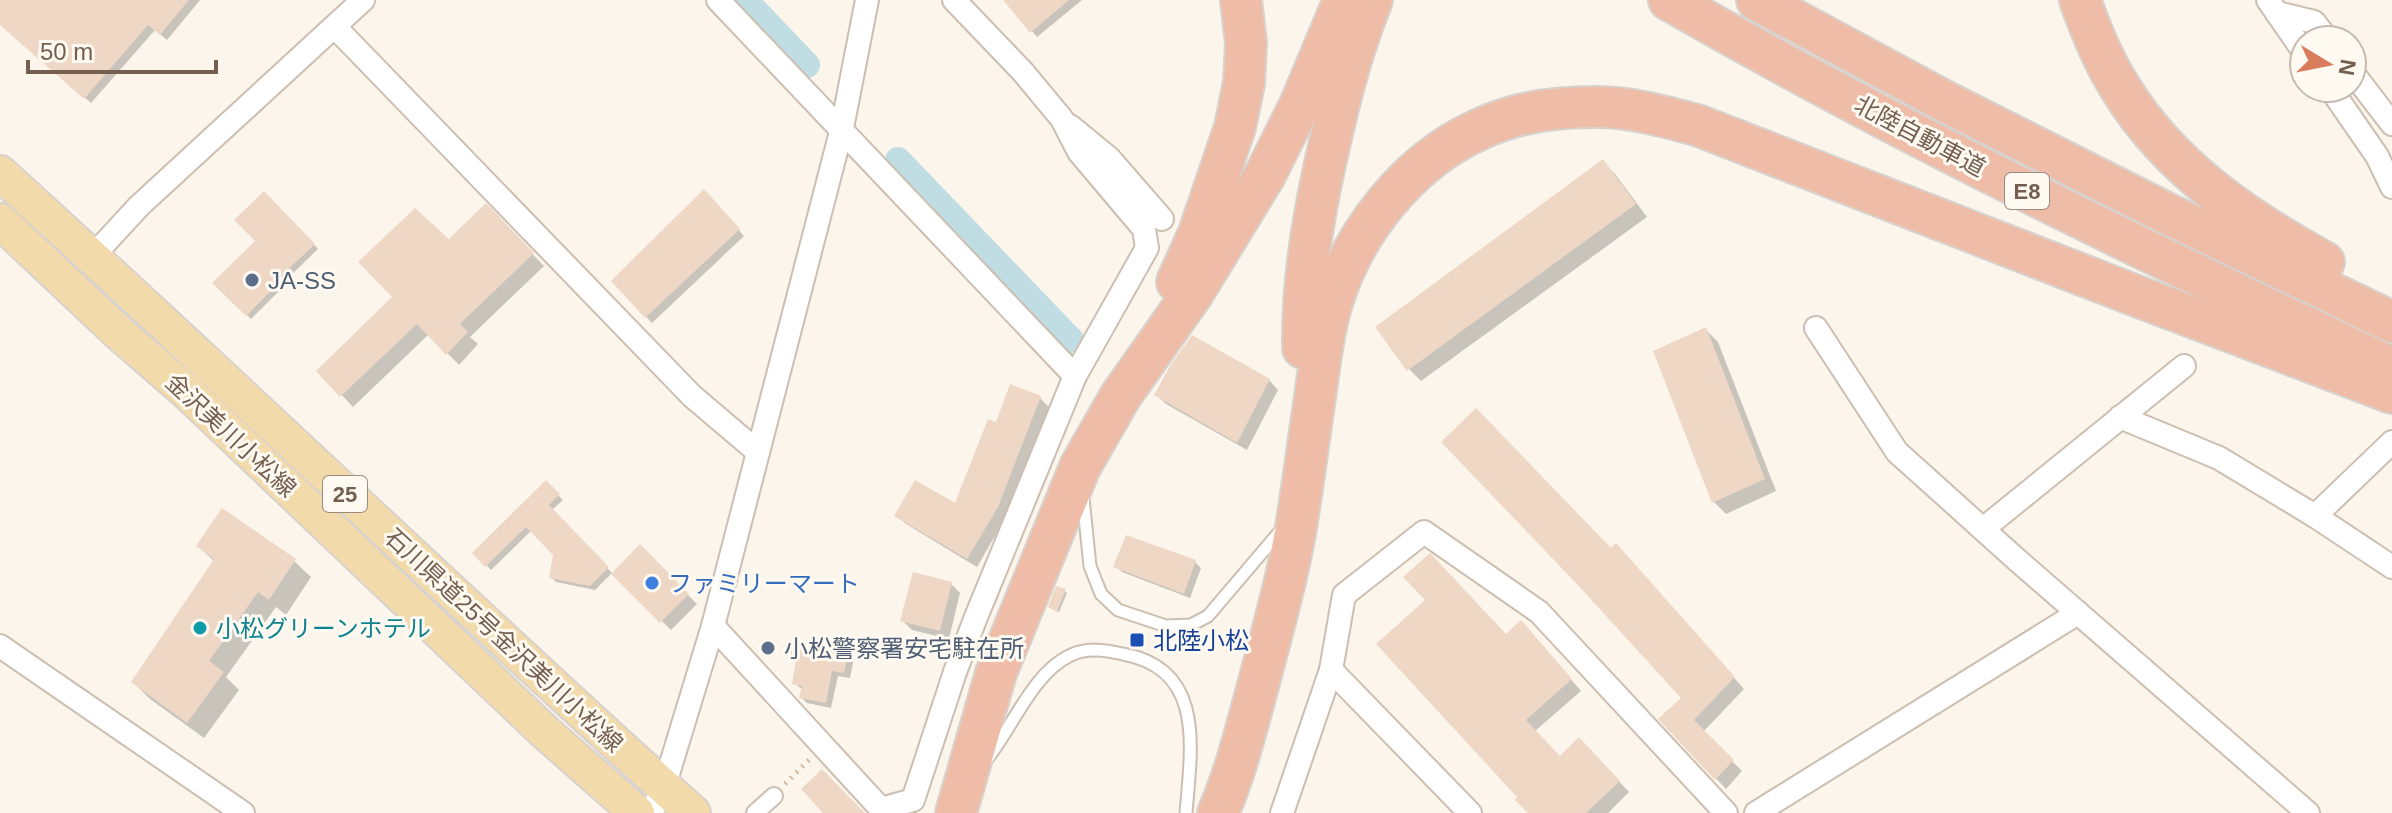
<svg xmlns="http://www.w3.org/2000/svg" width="2392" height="813" font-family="Arial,'Noto Sans JP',sans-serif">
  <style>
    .shadow { fill: #0003 }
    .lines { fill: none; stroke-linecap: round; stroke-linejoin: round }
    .canal { stroke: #c0dde3; stroke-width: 26 }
    .building { fill: #eed7c5 }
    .service-casing { stroke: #ccbeb1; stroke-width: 15 }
    .pedestrian-casing { stroke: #ccbeb1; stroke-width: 20 }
    .minor-casing { stroke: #ccbeb1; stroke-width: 26 }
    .primary-casing { stroke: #d8d2ce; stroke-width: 38 }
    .motorway-casing { stroke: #d8d2ce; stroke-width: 44 }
    .path { stroke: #d3baa7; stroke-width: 5; stroke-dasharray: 2 6; stroke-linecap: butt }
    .service { stroke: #fff; stroke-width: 11 }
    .pedestrian { stroke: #fff; stroke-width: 16 }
    .minor { stroke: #fff; stroke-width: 22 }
    .primary { stroke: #f3daaa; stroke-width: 34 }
    .motorway { stroke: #efbda7; stroke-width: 40 }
    .service-dot { fill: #5c6f8a; stroke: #fef9f1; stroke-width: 3 }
    .shop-dot { fill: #3f7fe0; stroke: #fef9f1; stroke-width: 3 }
    .culture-dot { fill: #0f9aa8; stroke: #fef9f1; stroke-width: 3 }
    .transit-dot { fill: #1a4fb4; stroke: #fef9f1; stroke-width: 3 }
    .labels { text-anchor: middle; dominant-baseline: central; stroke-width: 6; stroke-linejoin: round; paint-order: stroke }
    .shield { fill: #fef9f1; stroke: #9d8c80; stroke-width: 2 }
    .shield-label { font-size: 22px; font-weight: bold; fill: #745e50 }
    .street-label { font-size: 24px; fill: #745e50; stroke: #fef9f1 }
    .service-label { font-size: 24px; fill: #4e5e75; stroke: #fef9f1; text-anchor: start }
    .shop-label { font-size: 24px; fill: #366cbe; stroke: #fef9f1; text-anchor: start }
    .culture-label { font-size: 24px; fill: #0d838f; stroke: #fef9f1; text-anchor: start }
    .transit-label { font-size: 24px; fill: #164399; stroke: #fef9f1; text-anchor: start }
  </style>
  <rect width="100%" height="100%" fill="#fbf5eb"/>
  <g class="shadow">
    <path d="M0 0H200L167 40 155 30 91 103 0 23Z"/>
    <path d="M1006 0H1082L1037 37Z"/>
    <path d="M1603 162 1615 174 1647 217 1421 381 1409 369Z"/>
    <path d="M704 192 744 236 652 323 614 281Z"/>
    <path d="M264 193 318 249 284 282 286 284 251 319 215 283 258 241Z"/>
    <path d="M486 206 544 266 470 337 478 344 459 365 429 334 353 407 319 371Z"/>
    <path d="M1706 330 1718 342 1776 491 1726 514 1714 502Z"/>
    <path d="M1269 380 1278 390 1247 450 1166 404 1157 395Z"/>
    <path d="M1040 398 1049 407 1006 517 977 567 906 524 897 515 956 506 997 424Z"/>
    <path d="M546 483 563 500 552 510 612 573 595 590 556 582 551 577 555 554 532 530 491 570 474 553Z"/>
    <path d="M198 546 294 561 311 577 286 615 276 607 226 677 239 690 204 738 150 699 133 682 215 562Z"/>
    <path d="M640 547 697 604 671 630 614 574Z"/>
    <path d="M1611 550 1626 556 1744 689 1703 732 1742 771 1726 789 1661 719 1684 698Z"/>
    <path d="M1195 562 1201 568 1190 598 1122 572 1116 566Z"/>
    <path d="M951 584 960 593 949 639 912 630 903 621Z"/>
    <path d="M1064 591 1067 593 1059 612 1053 609Z"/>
    <path d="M1531 633 1581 691 1535 731 1561 758 1579 740 1629 792 1608 813H1530L1507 636Z"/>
    <path d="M848 652 854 658 850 678 838 676 831 708 807 703 801 697 803 690 794 683 798 664 792 658Z"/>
  </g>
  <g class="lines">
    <g class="canal">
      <path d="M745 0 807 65"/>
      <path d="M898 160 1071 340"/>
    </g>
  </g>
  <g class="building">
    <path d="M0 0H189L160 35 148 25 84 99 0 25Z"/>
    <path d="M1003 0H1069L1030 33Z"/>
    <path d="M1603 159 1636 204 1407 371 1375 327Z"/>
    <path d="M704 189 740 229 645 318 611 281Z"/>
    <path d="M264 191 315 244 281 276 283 279 246 316 212 283 255 241 234 220Z"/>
    <path d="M486 203 534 253 460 324 468 332 446 355 417 324 340 397 316 371 392 297 358 262 415 208 449 239Z"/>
    <path d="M1706 327 1765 479 1712 503 1653 351Z"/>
    <path d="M1192 335 1270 379 1237 443 1154 395 1170 366Z"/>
    <path d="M1010 384 1041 396 998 507 967 559 894 516 915 480 955 503 988 419 996 422Z"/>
    <path d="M1476 408 1611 548 1616 543 1735 677 1694 720 1734 760 1715 780 1658 719 1681 698 1575 582 1441 442Z"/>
    <path d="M546 480 560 494 549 505 609 567 590 586 549 578 553 555 526 527 485 567 472 553Z"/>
    <path d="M222 508 296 559 269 600 258 592 209 661 224 672 187 723 131 682 214 559 196 546Z"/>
    <path d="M1126 535 1196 560 1184 594 1113 567Z"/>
    <path d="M640 544 689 594 660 623 611 574Z"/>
    <path d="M1430 553 1506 634 1521 620 1572 679 1526 720 1560 756 1579 737 1620 781 1586 813H1528L1515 800 1517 797 1376 644 1425 600 1403 577Z"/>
    <path d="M913 572 952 582 940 631 900 621Z"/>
    <path d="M1056 586 1066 589 1057 612 1048 607Z"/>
    <path d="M793 640 849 650 844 673 832 671 826 703 799 698 802 686 792 684 796 660 789 658Z"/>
    <path d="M822 769 848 796 865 813H823L801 789Z"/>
  </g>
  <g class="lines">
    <g class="service-casing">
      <g id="service">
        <path d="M1083 498 1090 566 1101 594 1118 610 1166 626 1191 625 1208 616 1282 529"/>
        <path d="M986 760C1012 729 1032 674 1069 656 1086 647 1105 650 1123 654 1206 669 1191 749 1186 813"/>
      </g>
    </g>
    <g class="pedestrian-casing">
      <path id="pedestrian" d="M755 813 774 796"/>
    </g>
    <g class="minor-casing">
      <g id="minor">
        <path d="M718 0 1075 376"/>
        <path d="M2268 0 2304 52"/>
        <path d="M2277 13 2314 22 2328 40"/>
        <path d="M335 27 692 396 758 452"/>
        <path d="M2352 72 2392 124"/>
        <path d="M2330 88 2377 156 2392 187"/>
        <path d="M1070 126 1109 158 1162 219"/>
        <path d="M92 257 139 206 363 0"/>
        <path d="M1816 328 1897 452 2016 559 2308 813"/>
        <path d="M2120 417 2219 458 2315 516 2392 567"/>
        <path d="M2315 516 2392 442"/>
        <path d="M1983 529 2184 366"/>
        <path d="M713 626 881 809 913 800 955 672 976 617 1075 376 1147 248 1144 229 1079 152 1062 119 1023 72 954 0"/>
        <path d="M0 646 243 813"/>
        <path d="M1331 670 1344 595 1424 532 1539 612 1726 813"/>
        <path d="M651 813 664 787 713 626 842 128 867 0"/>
        <path d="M1282 813 1331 670 1470 813"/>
        <path d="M1756 813 2078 613"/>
      </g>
    </g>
    <g class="primary-casing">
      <g id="primary">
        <path d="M0 173C233 384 459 603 693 813"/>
        <path d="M0 221 119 333 188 393 546 733 637 813"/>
      </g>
    </g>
    <g class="motorway-casing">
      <g id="motorway">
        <path d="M1669 0C1902 134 2145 251 2388 366"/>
        <path d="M1757 0 1948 103 2168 214 2392 322"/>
        <path d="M2080 0C2091 31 2103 61 2121 89 2169 167 2245 219 2324 262"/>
        <path d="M1177 282 1199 233 1235 127 1244 83 1246 43 1241 0"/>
        <path d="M1303 348C1302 274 1316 200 1333 129 1343 85 1355 42 1372 0"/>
        <path d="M956 813 996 673 1080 467 1120 397 1193 293 1265 175 1300 105 1344 0"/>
        <path d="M1218 813C1236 772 1246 729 1258 686 1271 635 1286 585 1295 533 1303 486 1309 437 1316 390 1320 362 1323 333 1331 306 1352 233 1408 162 1478 130 1515 112 1561 106 1602 107 1634 108 1666 117 1697 125L2121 290 2392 393"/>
      </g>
    </g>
    <path class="path" d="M785 784 809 760"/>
    <use href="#service" class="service"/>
    <use href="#pedestrian" class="pedestrian"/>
    <use href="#minor" class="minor"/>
    <use href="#primary" class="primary"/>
    <use href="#motorway" class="motorway"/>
  </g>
  <g class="service-dot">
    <circle cx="252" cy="280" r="8"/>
    <circle cx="768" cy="648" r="8"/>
  </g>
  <circle class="shop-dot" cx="652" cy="583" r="8"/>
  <circle class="culture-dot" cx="200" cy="628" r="8"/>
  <rect class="transit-dot" x="1129" y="632" width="16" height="16" rx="4"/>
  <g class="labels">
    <g class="shield">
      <rect x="2005" y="173" width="44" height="36" rx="6"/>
      <rect x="323" y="476" width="44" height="36" rx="6"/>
    </g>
    <g class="shield-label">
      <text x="2027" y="191">E8</text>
      <text x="345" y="494">25</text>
    </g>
    <g class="street-label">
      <text transform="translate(1920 136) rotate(28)">北陸自動車道</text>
      <text transform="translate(231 435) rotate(43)">金沢美川小松線</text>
      <text transform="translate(504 640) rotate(43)">石川県道25号金沢美川小松線</text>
    </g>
    <g class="service-label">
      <text x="268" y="280">JA-SS</text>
      <text x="784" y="648">小松警察署安宅駐在所</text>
    </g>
    <g class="shop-label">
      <text x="668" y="583">ファミリーマート</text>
    </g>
    <g class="culture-label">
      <text x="216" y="628">小松グリーンホテル</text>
    </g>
    <g class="transit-label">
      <text x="1153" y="640">北陸小松</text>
    </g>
  </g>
  <g transform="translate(2328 64) rotate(100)"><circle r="38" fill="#fef9f1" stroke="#c7bbb1" stroke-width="2"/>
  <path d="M0-6L14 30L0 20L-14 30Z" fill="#d97c5b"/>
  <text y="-12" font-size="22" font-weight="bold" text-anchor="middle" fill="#745e50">N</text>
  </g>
  <path d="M28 60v12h188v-12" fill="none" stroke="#745e50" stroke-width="4"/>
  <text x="40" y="60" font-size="24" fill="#745e50" stroke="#fef9f1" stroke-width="6" paint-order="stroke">50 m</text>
</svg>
